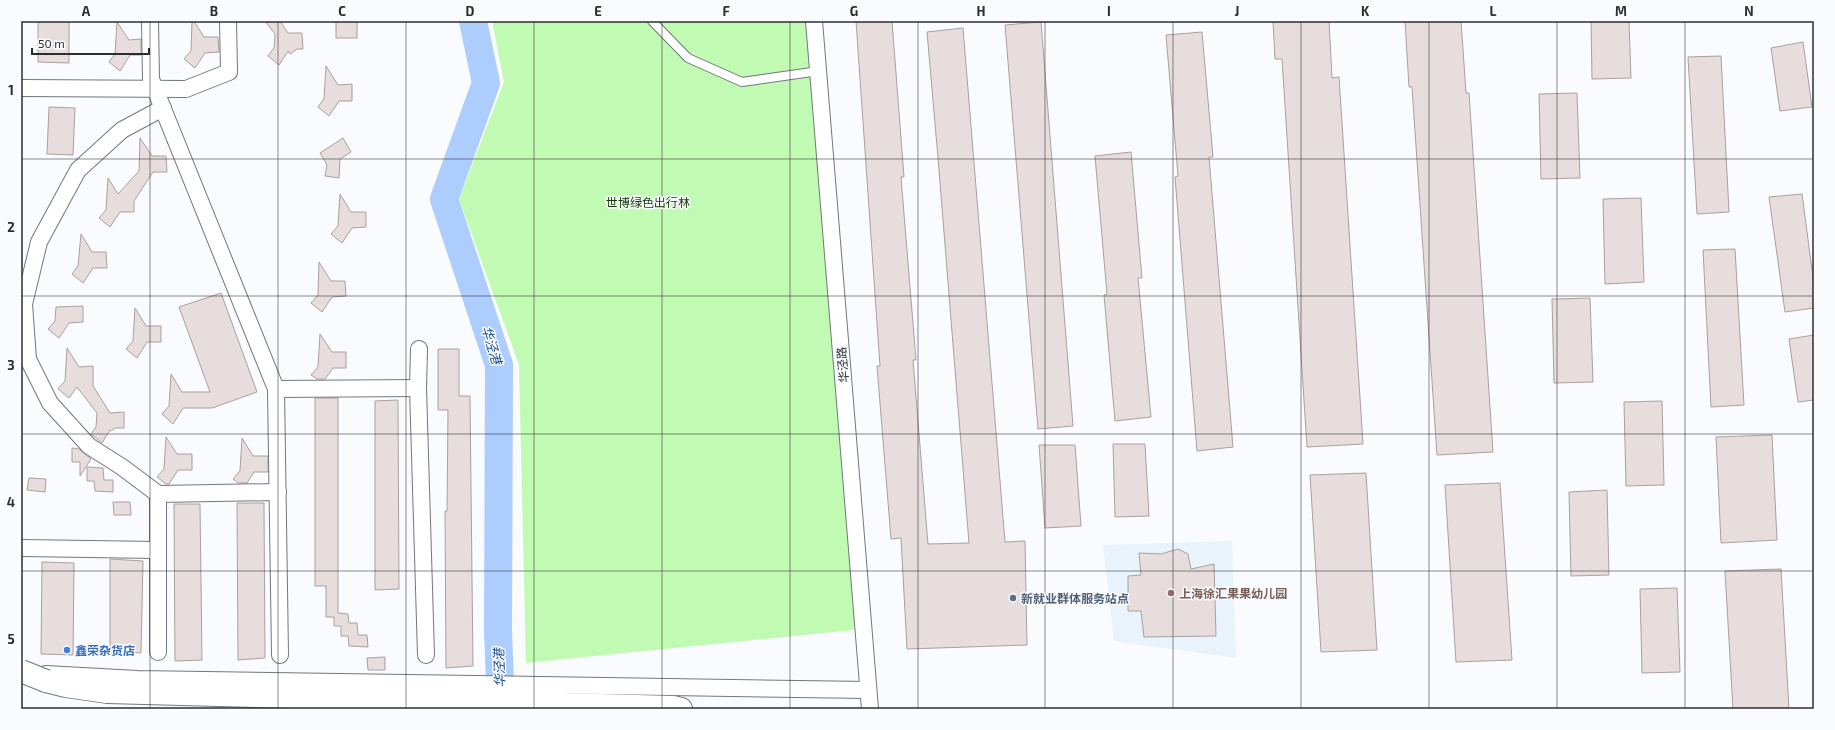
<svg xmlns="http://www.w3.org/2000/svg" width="1835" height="730" font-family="'Exo 2','Noto Sans SC',sans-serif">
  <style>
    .built { fill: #e9f3fc }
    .green { fill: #c1fab2 }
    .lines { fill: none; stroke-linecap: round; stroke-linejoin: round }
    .river { stroke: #accdfd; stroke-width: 28 }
    .building { fill: #e7dddc; stroke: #a9a09f }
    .lane-casing { stroke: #71777c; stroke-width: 10 }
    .street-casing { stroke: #71777c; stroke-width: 18 }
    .highway-casing { stroke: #71777c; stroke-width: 24 }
    .lane { stroke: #fff; stroke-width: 8 }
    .street { stroke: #fff; stroke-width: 16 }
    .highway { stroke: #fff; stroke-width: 22 }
    .highway-bridge-casing { stroke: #71777c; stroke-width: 24; stroke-linecap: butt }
    .highway-bridge { stroke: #fff; stroke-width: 22 }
    .grid { fill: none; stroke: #2b2e30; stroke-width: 1; stroke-opacity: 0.55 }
    .education-dot { fill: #8d6e63; stroke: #f9fbfe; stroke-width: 1.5 }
    .service-dot { fill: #5c6f8a; stroke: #f9fbfe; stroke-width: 1.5 }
    .shop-dot { fill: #3f7fe0; stroke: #f9fbfe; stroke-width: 1.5 }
    .labels { text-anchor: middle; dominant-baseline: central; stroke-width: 3; stroke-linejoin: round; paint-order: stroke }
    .park-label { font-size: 12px; fill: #133c04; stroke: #f9fbfe }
    .street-label { font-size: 12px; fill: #2b2e30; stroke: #f9fbfe }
    .education-label { font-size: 12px; font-weight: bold; fill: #785e54; stroke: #f9fbfe; text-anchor: start }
    .service-label { font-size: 12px; font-weight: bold; fill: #4e5e75; stroke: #f9fbfe; text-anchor: start }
    .shop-label { font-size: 12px; font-weight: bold; fill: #366cbe; stroke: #f9fbfe; text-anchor: start }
    .water-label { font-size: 13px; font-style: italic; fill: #17498e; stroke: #f9fbfe }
    .neatline { fill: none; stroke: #2b2e30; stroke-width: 1.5 }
    .grid-label { font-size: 13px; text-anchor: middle; font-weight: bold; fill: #2b2e30 }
  </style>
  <rect width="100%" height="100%" fill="#f9fbfe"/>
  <path class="built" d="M1232 541 1236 658 1114 641 1103 545Z"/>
  <path class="green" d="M492 21H809L863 629 526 663 519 365 459 199 504 82Z"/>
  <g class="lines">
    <path class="river" d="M473 21 486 83 444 199 499 365 498 631 501 709"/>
  </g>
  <g class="building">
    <path d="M38 21H69V63L38 62Z"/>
    <path d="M192 21H194L204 37H218L219 52 205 53 195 68 184 59 191 51Z"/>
    <path d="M265 21H280L288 33H302L303 49H297L290 54 288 51 279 65 268 56 274 48 275 34Z"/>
    <rect x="336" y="21" width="21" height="17"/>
    <path d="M856 21H892L904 177H901L916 360H913L928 544 969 543 938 158 927 32 963 28 1005 542 1025 541 1027 645 907 649 901 538 891 539 877 366H880Z"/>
    <path d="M1273 21H1329L1332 78 1339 77 1363 444 1307 447 1282 59H1275Z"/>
    <path d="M1405 21H1461L1466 93H1469L1493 452 1437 455 1412 87H1409Z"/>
    <path d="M1591 21H1629L1631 78 1592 79Z"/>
    <path d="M117 22 129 40 141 39V55H130L120 71 109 62 115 54Z"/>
    <path d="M1041 22 1073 426 1038 429 1005 25Z"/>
    <path d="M1202 32 1213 157H1209L1233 447 1197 451 1175 177 1178 176 1166 35Z"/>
    <path d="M1803 42 1812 107 1780 111 1771 48Z"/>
    <path d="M1721 56 1729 212 1697 214 1688 57Z"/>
    <path d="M326 66 338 85 352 84V101H339L329 116 318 107 324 99Z"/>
    <path d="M1577 93 1580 178 1541 179 1539 94Z"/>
    <path d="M49 107 75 108 73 155 47 154Z"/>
    <path d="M140 138 152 156H166L167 172H153L134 201V212H120L110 227 99 218 106 210 108 178 118 194 139 171Z"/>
    <path d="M343 138 351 152 340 159 339 178 325 176 327 165 320 153Z"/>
    <path d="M1131 152 1142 278H1138L1151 417 1115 421 1104 295 1107 294 1095 156Z"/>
    <path d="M340 194 351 212H366V227L352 228 342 243 331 234 338 226Z"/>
    <path d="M1802 194 1814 285V308L1785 312 1769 197Z"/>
    <path d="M1641 198 1644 282 1605 284 1603 199Z"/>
    <path d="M81 234 92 252H106L107 268H93L83 283 72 274 78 266Z"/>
    <path d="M1735 249 1744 405 1711 407 1703 250Z"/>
    <path d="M319 262 331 281H345L346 296 332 297 322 312 311 303 318 295Z"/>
    <path d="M221 293 257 392 212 408H183L173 424 162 414 169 406 171 374 182 392H210L179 307Z"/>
    <path d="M1590 298 1593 382 1554 383 1552 299Z"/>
    <path d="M83 306V322L69 323 59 338 48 329 55 321 56 307Z"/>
    <path d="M135 308 146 326H161V342H147L137 358 126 349 133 341Z"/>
    <path d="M320 334 332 352H346V368H333L325 379H317L311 375 318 367Z"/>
    <path d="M1814 335V400L1798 402 1789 339Z"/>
    <path d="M67 348 79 367 93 366V386L110 413 124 412V428H115L111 431 110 430 102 443 91 434 96 427 97 413 77 387 69 398 58 389 65 381Z"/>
    <path d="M438 349H459V396H470L473 666 446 668 445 511H447L448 410H438Z"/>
    <path d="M315 398H338V613L348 614 349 623H357L358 635H367L368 647 349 646 348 636H341V626H334V617H326V586H315Z"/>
    <path d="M398 400 399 589 375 590V401Z"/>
    <path d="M1662 401 1664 485 1626 486 1624 402Z"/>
    <path d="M1772 435 1777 540 1721 543 1716 437Z"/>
    <path d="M166 437 177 454H192V470H178L169 484H166L157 477 164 469Z"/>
    <path d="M242 438 253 456H268V472H254L247 483H238L233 479 240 471Z"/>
    <path d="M1113 444H1145L1149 516 1115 517Z"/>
    <path d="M1039 445H1075L1081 526 1045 528Z"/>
    <path d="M72 448 79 449 91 459 80 476V462H72Z"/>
    <path d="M87 467 103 468 104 480H113V492L95 491 94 481H87Z"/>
    <path d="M1366 473 1377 650 1321 652 1310 475Z"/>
    <path d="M29 478 46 479 45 492 27 490Z"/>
    <path d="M1500 483 1512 660 1456 662 1445 485Z"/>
    <path d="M1607 490 1609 575 1571 576 1569 492Z"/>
    <path d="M113 502H130L131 515H114Z"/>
    <path d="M237 503H264L265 658 238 660Z"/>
    <path d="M174 504H200L202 660 175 661Z"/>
    <path d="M1178 549 1188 554 1191 569 1214 564 1216 636 1144 637 1141 611H1128V576L1141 575 1139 553 1161 554Z"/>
    <path d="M110 559 143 561 141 653 110 651Z"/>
    <path d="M42 562 74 563 73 655 41 654Z"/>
    <path d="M1781 569 1789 709H1733L1725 571Z"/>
    <path d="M1677 588 1680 672 1642 673 1640 589Z"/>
    <path d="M385 657V670H368L367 658Z"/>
  </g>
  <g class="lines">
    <g class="lane-casing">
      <path id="lane" d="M652 21 688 58 742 82 819 71"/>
    </g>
    <g class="street-casing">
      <g id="street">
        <path d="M150 21 151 79 276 389 280 655"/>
        <path d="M814 21 870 709"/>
        <path d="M21 88 186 89 229 72 228 21"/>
        <path d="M163 108 122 130 78 170 39 242 24 304 28 359 50 403 89 446 122 467 158 494 278 492"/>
        <path d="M419 349 418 388 426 655"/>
        <path d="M276 389 418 388"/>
        <path d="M21 548 157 550"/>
        <path d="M158 652V494"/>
        <path d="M46 674 137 679 868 690"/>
      </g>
    </g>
    <g class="highway-casing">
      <path id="highway" d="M46 681 66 686 107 692 673 707 681 709"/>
    </g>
    <use href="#lane" class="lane"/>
    <use href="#street" class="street"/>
    <use href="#highway" class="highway"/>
    <g class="highway-bridge-casing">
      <path id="highway-bridge" d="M21 671 46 681"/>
    </g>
    <use href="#highway-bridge" class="highway-bridge"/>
  </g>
  <path class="grid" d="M150 21V709M278 21V709M406 21V709M534 21V709M662 21V709M790 21V709M918 21V709M1045 21V709M1173 21V709M1301 21V709M1429 21V709M1557 21V709M1685 21V709M21 159H1814M21 296H1814M21 434H1814M21 571H1814"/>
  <circle class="education-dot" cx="1171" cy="593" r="4"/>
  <circle class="service-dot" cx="1013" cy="598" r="4"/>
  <circle class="shop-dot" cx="67" cy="650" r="4"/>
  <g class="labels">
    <g class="park-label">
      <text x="648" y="202">世博绿色出行林</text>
    </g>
    <g class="street-label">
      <text transform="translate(842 365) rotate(-95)">华泾路</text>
    </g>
    <g class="education-label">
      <text x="1179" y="593">上海徐汇果果幼儿园</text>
    </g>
    <g class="service-label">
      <text x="1021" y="598">新就业群体服务站点</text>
    </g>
    <g class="shop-label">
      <text x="75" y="650">鑫荣杂货店</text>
    </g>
    <g class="water-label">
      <text transform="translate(492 345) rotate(73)">华泾港</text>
      <text transform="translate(499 668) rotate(-92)">华泾港</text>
    </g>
  </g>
  <rect width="1835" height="730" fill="none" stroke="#f9fbfe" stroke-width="44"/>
  <path d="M32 48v6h117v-6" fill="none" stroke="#2b2e30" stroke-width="2"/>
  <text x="38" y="48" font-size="12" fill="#2b2e30" stroke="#f9fbfe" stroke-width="3" paint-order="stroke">50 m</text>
  <rect x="22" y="22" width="1791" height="686" class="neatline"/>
  <g class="grid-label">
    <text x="86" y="16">A</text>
    <text x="214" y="16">B</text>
    <text x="342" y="16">C</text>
    <text x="470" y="16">D</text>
    <text x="598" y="16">E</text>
    <text x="726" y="16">F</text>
    <text x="854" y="16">G</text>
    <text x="981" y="16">H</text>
    <text x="1109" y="16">I</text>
    <text x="1237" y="16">J</text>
    <text x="1365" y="16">K</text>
    <text x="1493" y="16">L</text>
    <text x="1621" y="16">M</text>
    <text x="1749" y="16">N</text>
    <text x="11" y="95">1</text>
    <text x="11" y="232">2</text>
    <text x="11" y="370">3</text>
    <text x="11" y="507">4</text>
    <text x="11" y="644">5</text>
  </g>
</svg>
